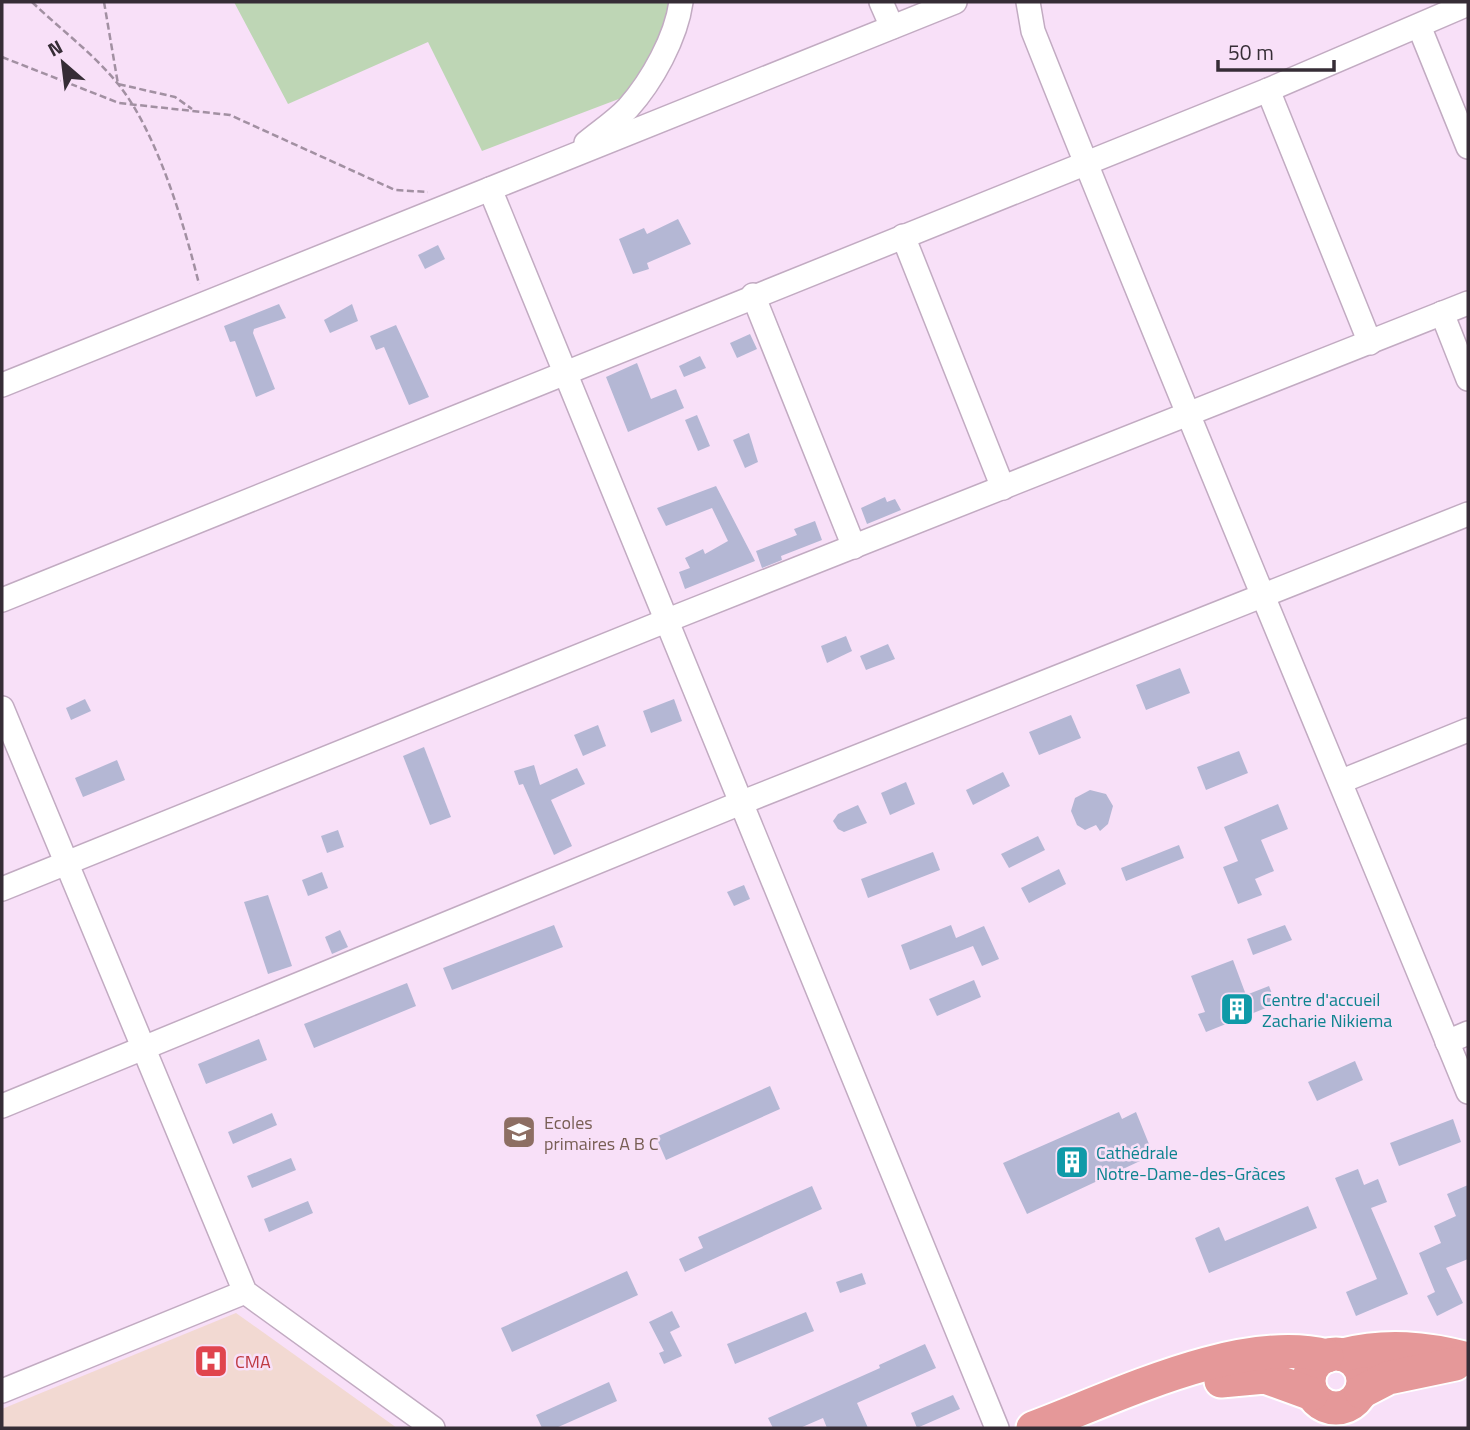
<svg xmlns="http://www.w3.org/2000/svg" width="1470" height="1430" font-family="'Titillium Web',sans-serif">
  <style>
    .medical { fill: #f2d9d2 }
    .green { fill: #bed6b5 }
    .building { fill: #b4b7d4 }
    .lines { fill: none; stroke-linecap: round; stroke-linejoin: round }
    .minor-casing { stroke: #c2abc2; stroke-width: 26 }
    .highway-casing { stroke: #fff; stroke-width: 37 }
    .path { stroke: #a290a2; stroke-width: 2.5; stroke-dasharray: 7 3.5; stroke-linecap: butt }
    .minor { stroke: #fff; stroke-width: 23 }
    .highway { stroke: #e59899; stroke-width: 33 }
    .labels { text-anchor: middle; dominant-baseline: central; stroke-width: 5; stroke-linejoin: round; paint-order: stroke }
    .culture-label { font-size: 18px; fill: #0d838f; stroke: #f8e0f8; text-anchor: start }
    .education-label { font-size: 18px; fill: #785e54; stroke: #f8e0f8; text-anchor: start }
    .health-label { font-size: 18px; fill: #be3a42; stroke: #f8e0f8; text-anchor: start }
  </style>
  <rect width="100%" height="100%" fill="#f8e0f8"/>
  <path class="medical" d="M236 1313 397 1428H2V1409Z"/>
  <path class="green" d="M234 2H670L665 31 653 63 624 97 482 151 428 42 288 104Z"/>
  <g class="building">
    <path d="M678 219 691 244 647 263 649 269 633 274 619 239 644 228 647 234Z"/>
    <path d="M438 245 445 259 425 269 418 255Z"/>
    <path d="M279 304 286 318 254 329 253 333 275 389 256 397 235 341 230 342 224 326Z"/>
    <path d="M352 304 358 321 330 333 324 320Z"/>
    <path d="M396 325 429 397 409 405 384 347 376 350 370 336Z"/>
    <path d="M750 334 757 349 737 358 730 343Z"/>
    <path d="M700 356 706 368 684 377 679 366Z"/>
    <path d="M637 363 651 399 676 389 684 408 628 432 606 377Z"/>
    <path d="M697 415 710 446 698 451 685 420Z"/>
    <path d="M749 433 758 462 745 468 733 440Z"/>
    <path d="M716 486 755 561 685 589 679 572 690 568 685 558 703 549 705 554 728 541 712 508 666 526 657 508Z"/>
    <path d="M885 497 887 502 895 499 901 510 867 524 861 508Z"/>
    <path d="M815 521 822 540 781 556 782 560 762 568 756 551 797 535 794 529Z"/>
    <path d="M846 636 852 651 827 663 821 646Z"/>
    <path d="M888 644 895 659 866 670 860 656Z"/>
    <path d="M1180 668 1190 693 1146 710 1136 685Z"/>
    <path d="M85 699 91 711 71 720 66 708Z"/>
    <path d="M674 699 682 721 651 733 643 711Z"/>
    <path d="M1071 715 1081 738 1039 755 1029 732Z"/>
    <path d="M598 725 606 746 583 756 574 735Z"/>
    <path d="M424 747 451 817 430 825 403 756Z"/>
    <path d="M1239 751 1248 773 1206 790 1197 767Z"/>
    <path d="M117 760 125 780 83 797 75 778Z"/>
    <path d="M534 765 540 785 577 768 585 784 551 800 572 846 554 855 523 784 519 785 514 771Z"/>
    <path d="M1003 772 1010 786 973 805 966 790Z"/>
    <path d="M906 782 915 804 890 815 881 793Z"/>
    <path d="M1090 790 1106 794 1113 806 1108 824 1100 831 1096 825 1085 830 1077 825 1071 811 1075 798Z"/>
    <path d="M1278 804 1288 829 1261 840 1274 871 1255 879 1262 895 1238 904 1223 867 1238 861 1224 827Z"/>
    <path d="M858 805 867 823 844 832 838 829 833 821 838 814Z"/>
    <path d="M338 830 344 847 327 853 321 836Z"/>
    <path d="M1038 836 1045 850 1009 868 1001 854Z"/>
    <path d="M1179 845 1184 858 1126 881 1121 868Z"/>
    <path d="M933 852 940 870 868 898 861 879Z"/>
    <path d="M1059 869 1066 884 1029 903 1021 888Z"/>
    <path d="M322 872 328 888 308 896 302 880Z"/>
    <path d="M744 885 750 899 734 906 727 892Z"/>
    <path d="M268 895 292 966 268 974 244 902Z"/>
    <path d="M554 925 563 947 452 990 443 968Z"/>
    <path d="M951 925 956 938 984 926 999 959 982 966 973 946 910 970 901 945Z"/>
    <path d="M1285 925 1292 940 1253 955 1247 939Z"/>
    <path d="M340 930 348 947 332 954 325 937Z"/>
    <path d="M1233 960 1246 995 1269 986 1276 1004 1206 1032 1198 1014 1205 1012 1191 976Z"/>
    <path d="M974 980 981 997 937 1016 929 999Z"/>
    <path d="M407 983 416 1006 314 1048 304 1024Z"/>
    <path d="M259 1039 267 1060 206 1084 198 1064Z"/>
    <path d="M1355 1061 1363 1080 1317 1101 1308 1082Z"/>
    <path d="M770 1086 780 1109 666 1160 656 1137Z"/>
    <path d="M1119 1112 1122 1119 1136 1112 1151 1149 1138 1155 1140 1161 1027 1214 1003 1163Z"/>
    <path d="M272 1113 277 1125 233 1144 228 1132Z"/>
    <path d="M1453 1119 1461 1142 1399 1166 1390 1143Z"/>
    <path d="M291 1158 296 1170 252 1188 247 1176Z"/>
    <path d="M1358 1169 1364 1185 1378 1179 1387 1202 1371 1208 1408 1294 1356 1316 1346 1292 1377 1279 1335 1178Z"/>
    <path d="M1468 1185V1259L1446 1268 1463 1303 1437 1316 1427 1296 1435 1292 1419 1253 1441 1243 1434 1226 1456 1216 1447 1194Z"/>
    <path d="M812 1186 822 1209 685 1272 679 1259 703 1248 698 1237Z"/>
    <path d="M308 1201 313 1213 269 1232 264 1219Z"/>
    <path d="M1308 1206 1317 1228 1209 1273 1195 1238 1219 1227 1225 1241Z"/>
    <path d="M627 1271 638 1295 512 1352 501 1328Z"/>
    <path d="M862 1273 866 1284 840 1293 836 1282Z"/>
    <path d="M672 1311 680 1327 670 1332 682 1356 664 1364 659 1353 664 1351 649 1322Z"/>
    <path d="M806 1312 814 1331 735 1364 727 1344Z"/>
    <path d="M925 1344 936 1368 857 1403 868 1428H827L823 1418 800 1428H773L768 1418 880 1368 879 1365Z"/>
    <path d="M609 1382 617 1401 556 1428H542L536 1415Z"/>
    <path d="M953 1395 960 1409 917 1428 911 1413Z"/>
  </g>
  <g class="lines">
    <g class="minor-casing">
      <g id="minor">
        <path d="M881 2 892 27"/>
        <path d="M1028 2 1033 31C1174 386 1323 739 1468 1092"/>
        <path d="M1419 26 1468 147"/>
        <path d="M1268 90 1370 343"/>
        <path d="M586 143C599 132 616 121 628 108 652 81 676 38 681 2"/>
        <path d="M490 189 997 1428"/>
        <path d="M903 236 1003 488"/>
        <path d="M753 295 854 547"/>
        <path d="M1442 313 1468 379"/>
        <path d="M2 385 955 2"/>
        <path d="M2 600 1268 90 1468 4"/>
        <path d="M2 708 245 1292 433 1428"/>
        <path d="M1342 781 1468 730"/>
        <path d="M2 889 668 620 1468 303"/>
        <path d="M1447 1042 1468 1033"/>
        <path d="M2 1106 743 802 1468 514"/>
        <path d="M2 1391 245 1292"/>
      </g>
    </g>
    <g class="highway-casing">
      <g id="highway">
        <circle cx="1336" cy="1381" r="27"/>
        <path d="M1343 1355C1386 1344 1426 1348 1468 1359"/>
        <path d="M1221 1381 1265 1377 1312 1394"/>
        <path d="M1361 1392 1388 1378 1455 1364"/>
        <path d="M1033 1428C1114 1398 1240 1334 1327 1356"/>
      </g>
    </g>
    <g class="path">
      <path d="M32 2C60 29 94 54 118 84 157 132 184 224 199 284"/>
      <path d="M104 2 118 84 175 97 192 109"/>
      <path d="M2 57 119 103 230 115 395 190 428 192"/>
    </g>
    <use href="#minor" class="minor"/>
    <use href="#highway" class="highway"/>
  </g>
  <defs>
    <g id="building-square" transform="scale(1.75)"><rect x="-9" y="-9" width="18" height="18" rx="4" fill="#0f9aa8" stroke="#f8e0f8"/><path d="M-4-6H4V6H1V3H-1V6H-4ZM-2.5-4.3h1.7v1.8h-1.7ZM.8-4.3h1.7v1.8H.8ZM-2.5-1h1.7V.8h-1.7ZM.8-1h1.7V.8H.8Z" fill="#fff"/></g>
    <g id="school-square" transform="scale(1.75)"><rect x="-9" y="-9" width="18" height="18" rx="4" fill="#8d6e63" stroke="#f8e0f8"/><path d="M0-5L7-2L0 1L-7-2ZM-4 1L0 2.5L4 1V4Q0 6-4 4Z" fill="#fff"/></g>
    <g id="hospital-square" transform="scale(1.75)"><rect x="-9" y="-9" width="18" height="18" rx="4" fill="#e0444e" stroke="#f8e0f8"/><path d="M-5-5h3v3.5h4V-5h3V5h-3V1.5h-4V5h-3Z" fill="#fff"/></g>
  </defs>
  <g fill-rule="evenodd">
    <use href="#building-square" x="1237" y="1009"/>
    <use href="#school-square" x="519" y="1132"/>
    <use href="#building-square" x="1072" y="1162"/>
    <use href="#hospital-square" x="211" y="1361"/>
  </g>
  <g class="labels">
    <g class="culture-label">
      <text x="1262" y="999">Centre d'accueil<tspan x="1262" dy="21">Zacharie Nikiema</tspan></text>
      <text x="1096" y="1152">Cathédrale<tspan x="1096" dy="21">Notre-Dame-des-Gràces</tspan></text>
    </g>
    <g class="education-label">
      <text x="544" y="1122">Ecoles<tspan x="544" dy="21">primaires A B C</tspan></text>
    </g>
    <g class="health-label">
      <text x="235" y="1361">CMA</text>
    </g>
  </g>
  <rect width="1470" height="1430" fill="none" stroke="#362d36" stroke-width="7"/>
  <g transform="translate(63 63) rotate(332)" stroke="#f8e0f8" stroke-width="5" paint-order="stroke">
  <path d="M0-5L12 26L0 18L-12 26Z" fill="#362d36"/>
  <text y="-10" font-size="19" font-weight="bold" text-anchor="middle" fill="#362d36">N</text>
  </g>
  <path d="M1218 60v10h116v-10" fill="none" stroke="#362d36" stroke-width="3.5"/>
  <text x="1228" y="60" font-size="21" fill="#362d36" stroke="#f8e0f8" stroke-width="5" paint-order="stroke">50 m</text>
</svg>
